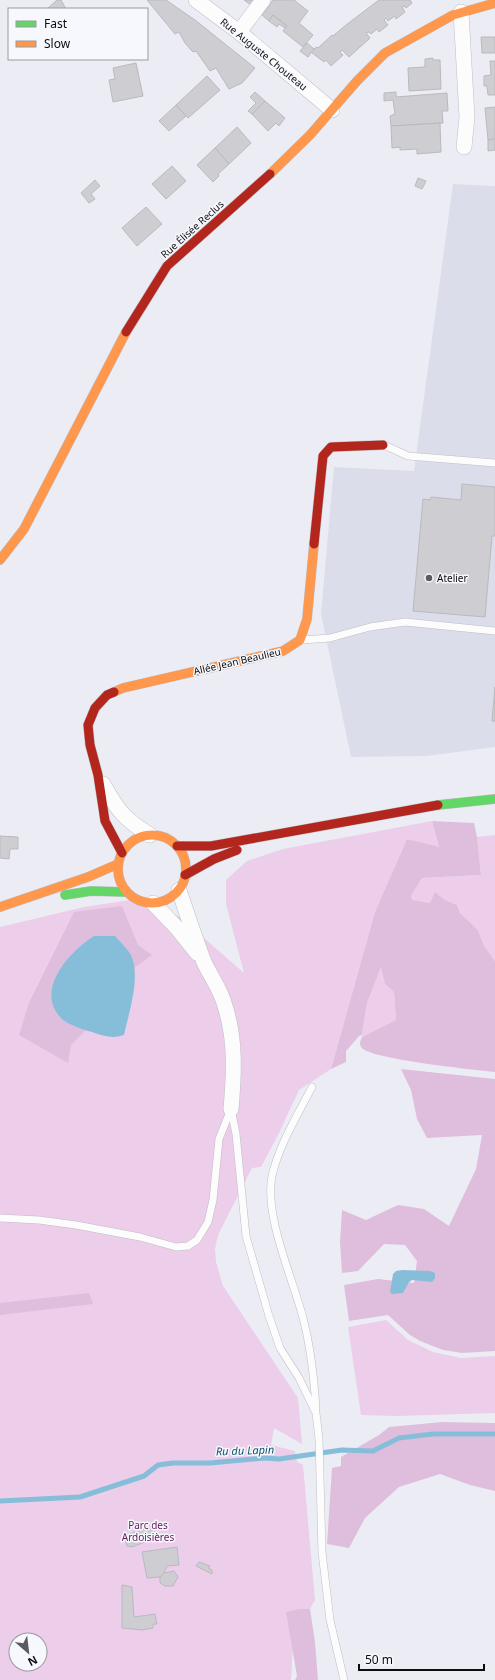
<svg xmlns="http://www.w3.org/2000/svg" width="495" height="1680" font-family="'Noto Sans',sans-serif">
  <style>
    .built { fill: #dbddeb }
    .green { fill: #eccdea; fill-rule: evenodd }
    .forest { fill: #debedc }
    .water { fill: #86beda }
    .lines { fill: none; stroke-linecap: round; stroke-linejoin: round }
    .stream { stroke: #86beda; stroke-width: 5 }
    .building { fill: #cecdd2; stroke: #b9b9be }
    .lane-casing { stroke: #bfbfc5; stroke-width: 8 }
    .street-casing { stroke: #bfbfc5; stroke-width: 16 }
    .fast-casing { stroke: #bfbfc5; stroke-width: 10 }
    .slow-casing { stroke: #bfbfc5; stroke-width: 10 }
    .jam-casing { stroke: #bfbfc5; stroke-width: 10 }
    .lane { stroke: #fcfcfd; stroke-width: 7 }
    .street { stroke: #fcfcfd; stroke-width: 15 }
    .fast { stroke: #63d668; stroke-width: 9 }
    .slow { stroke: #ff974d; stroke-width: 9 }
    .jam { stroke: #b3261e; stroke-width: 9 }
    .poi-dot { fill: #5a5b60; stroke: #f7f8fd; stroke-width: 1.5 }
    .labels { text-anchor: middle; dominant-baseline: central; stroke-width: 3; stroke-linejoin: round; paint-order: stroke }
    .street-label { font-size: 10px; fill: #0c0d11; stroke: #f7f8fd }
    .poi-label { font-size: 10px; fill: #0c0d11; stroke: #f7f8fd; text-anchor: start }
    .park-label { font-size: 10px; fill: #601b58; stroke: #f7f8fd }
    .water-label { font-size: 11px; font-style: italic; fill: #11526c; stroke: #f7f8fd }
  </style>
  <rect width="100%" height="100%" fill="#ecedf4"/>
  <path class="built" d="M453 184 495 186V747L427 756 351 757 321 614 334 467 414 471Z"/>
  <g class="green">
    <path d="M432 821 439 848 407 839 375 912 331 1069 299 1090 278 1135 261 1167 252 1168 218 1235 215 1249 216 1262 223 1286 298 1398 302 1444 274 1428 271 1445 295 1451 297 1462 303 1465 315 1600 310 1609 295 1610 291 1680H0V927L84 907 137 899 163 908 180 917 244 973 226 904V880L247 861 283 849ZM16 1640H40V1664H16Z"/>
    <path d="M495 835V961L484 946 478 930 460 913 457 905 445 900 436 893 430 903 411 900V896L422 878 481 875 477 837Z"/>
    <path d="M381 966 385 984 394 992 396 1020 362 1037 367 1003Z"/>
    <path d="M386 1320 408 1340 433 1352 461 1358 495 1356V1413L397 1416 361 1415 348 1327Z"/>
  </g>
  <g class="forest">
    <path d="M432 821 474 823 477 837 481 875 422 878 411 896 412 900 430 903 435 892 445 900 457 905 460 913 478 930 484 946 495 961V1072C476 1070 370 1059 362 1048 359 1045 360 1041 362 1037L396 1020 394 992 385 984 381 967 367 1003 362 1035 359 1036 346 1051V1062L331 1069 375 912 407 839 439 847Z"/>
    <path d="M122 906 138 945 152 955 134 968 130 955 62 1019 86 1030 71 1045 68 1063 19 1035 29 1003 74 912Z"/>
    <path d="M401 1069 495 1079V1351L462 1353 443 1350 420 1341 410 1335 388 1315 349 1321 344 1285 378 1279 414 1283 417 1261 405 1245 384 1244 358 1271 342 1273 340 1242 342 1210 366 1220 398 1205 424 1209 449 1226 476 1169 482 1135 427 1138 417 1119 411 1090Z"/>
    <path d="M89 1293 93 1304 0 1315V1303Z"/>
    <path d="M442 1422 495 1423V1491L470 1485 440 1474 399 1487 365 1518 349 1548 327 1544 332 1468 341 1466V1457L379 1435 389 1427Z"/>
    <path d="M299 1609H310L315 1642 318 1680H295L297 1676 286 1612Z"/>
  </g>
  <g class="water">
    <path d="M94 936H115C120 942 127 948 131 955 141 977 129 1012 124 1035 112 1039 104 1036 92 1032 84 1030 66 1024 61 1018 34 990 70 951 94 936Z"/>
    <path d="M402 1270 430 1271 435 1273V1278L432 1282 412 1280 409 1282 403 1293 392 1294 390 1292 393 1274 396 1271Z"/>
  </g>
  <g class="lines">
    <path class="stream" d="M0 1501 80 1497 144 1476 158 1465 173 1463H210L265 1458 279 1459 342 1450 373 1451 399 1438 433 1434H495"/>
  </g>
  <g class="building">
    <path d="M57 0H61L66 9H47Z"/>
    <path d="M147 0H166L195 20 255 68 242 83 229 89 216 68 210 71 196 51 193 52 185 43 179 32 175 34Z"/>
    <path d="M244 0H254L251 5Z"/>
    <path d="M273 0H294L308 11 299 23 313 35 303 47 283 31 287 26 273 15 269 21 262 15Z"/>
    <path d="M379 0H410L412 3 406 8 404 6 402 7 405 12 396 19 395 16 388 21 386 18 384 20 388 25 379 32 377 29 371 34 369 32 366 33 370 38 349 57 342 50 340 52 343 55 331 66 326 60 324 62 311 52 314 49 317 47 318 48 332 35 333 36 346 25Z"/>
    <path d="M273 15 287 26 285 28 279 24 277 27 269 21Z"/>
    <path d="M481 37H495V53H482Z"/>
    <path d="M307 43 314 49 308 57 300 51Z"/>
    <path d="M433 58V60H440L441 89 409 91 408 68 425 67V59Z"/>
    <path d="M490 61H495V95H488L487 86H484V76L491 75Z"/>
    <path d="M136 63 143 96 113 102 109 80 115 79 113 68Z"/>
    <path d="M207 76 220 90 188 118 176 105Z"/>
    <path d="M255 92 265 101 252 114 248 111 256 103 250 97Z"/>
    <path d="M396 92V97L447 93 448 111H442L443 123 391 126 390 116 395 114 393 100 384 101V93Z"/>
    <path d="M265 101 285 118 279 126 276 123 268 131 252 114Z"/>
    <path d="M176 105 186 116 169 131 159 121Z"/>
    <path d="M495 107V139L488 140 485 108Z"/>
    <path d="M440 123 441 152 417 154V149L400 150V147L392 148 391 126Z"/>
    <path d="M237 127 251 143 229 164 215 148Z"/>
    <path d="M495 139V150L488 151V140Z"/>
    <path d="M215 148 229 164 218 174 219 176 213 182 197 165Z"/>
    <path d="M172 166 186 181 166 199 152 184Z"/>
    <path d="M418 178 426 181 422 189 415 186Z"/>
    <path d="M95 180 100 186 91 194 95 199 89 203 81 193Z"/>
    <path d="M146 207 162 224 137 246 122 228Z"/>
    <path d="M462 484 495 487V536H492L485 617 413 611 423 499 430 500 431 497 461 500Z"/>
    <path d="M495 687V721H492Z"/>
    <path d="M0 836 18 837V849H10L9 859 0 858Z"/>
    <path d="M153 1526 157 1537 132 1547 127 1546 124 1536Z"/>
    <path d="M177 1547 179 1565 167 1566 164 1573 160 1577 147 1578 142 1552Z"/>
    <path d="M199 1562 210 1566 208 1568 212 1570V1574L196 1566Z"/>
    <path d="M174 1571 178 1577 173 1586H165L160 1583V1577L164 1573Z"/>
    <path d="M122 1585 132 1587 134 1617 155 1614 157 1624H153V1628L142 1630 122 1628Z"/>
  </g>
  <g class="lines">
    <g class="lane-casing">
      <g id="lane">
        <path d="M384 445 408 456 495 463"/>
        <path d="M302 640 330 638 370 627 405 622 495 631"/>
        <path d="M312 1087C297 1116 279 1145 272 1176 264 1216 293 1279 303 1318 311 1348 314 1378 316 1408"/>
        <path d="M231 1109 236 1134 246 1236 269 1316 280 1348 299 1378 316 1413 319 1439 322 1552 330 1620 344 1680"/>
        <path d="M0 1218 39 1220 76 1225 140 1237 176 1247 188 1246 197 1240 208 1222 213 1200 219 1139 231 1109"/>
      </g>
    </g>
    <g class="street-casing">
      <g id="street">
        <path d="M196 0 239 32 332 110"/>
        <path d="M461 12 467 117 464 147"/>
        <path d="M239 32 263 0"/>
        <path d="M103 784C118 811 124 819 150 835"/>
        <path d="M179 890C187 914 195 938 204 962 211 977 221 990 225 1006 236 1040 234 1075 231 1109"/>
        <path d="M153 903 177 928 197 953"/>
      </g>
    </g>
    <g class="fast-casing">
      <g id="fast">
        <path d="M438 805 495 799"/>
        <path d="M65 895 91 891 126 892"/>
      </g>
    </g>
    <g class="slow-casing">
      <g id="slow">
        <path d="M270 174 310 135 357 81 385 53 453 15 495 3"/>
        <path d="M0 560 24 529 126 332"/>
        <path d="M114 692 123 688 283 651 300 640 307 619 314 544"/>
        <circle cx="152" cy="869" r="34"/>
        <path d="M0 907 88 877 118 864"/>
      </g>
    </g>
    <g class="jam-casing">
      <g id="jam">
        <path d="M126 332 167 266 270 174"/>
        <path d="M314 544 323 456 331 447 383 445"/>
        <path d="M114 692 107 695 95 708 88 725 90 745 98 775 105 821 122 853"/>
        <path d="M177 846H211L438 805"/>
        <path d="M185 875 214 859 237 850"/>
      </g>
    </g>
    <use href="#lane" class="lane"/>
    <use href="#street" class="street"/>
    <use href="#fast" class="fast"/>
    <use href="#slow" class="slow"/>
    <use href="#jam" class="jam"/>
  </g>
  <circle class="poi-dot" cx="429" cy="578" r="4"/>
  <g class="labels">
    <g class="street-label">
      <text transform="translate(264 54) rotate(39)">Rue Auguste Chouteau</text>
      <text transform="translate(192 229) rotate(-42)">Rue Élisée Reclus</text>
      <text transform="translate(237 661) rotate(-13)">Allée Jean Beaulieu</text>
    </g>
    <g class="poi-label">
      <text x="437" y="578">Atelier</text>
    </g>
    <g class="park-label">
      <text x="148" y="1525">Parc des<tspan x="148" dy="12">Ardoisières</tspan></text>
    </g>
    <g class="water-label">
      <text transform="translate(245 1450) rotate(-2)">Ru du Lapin</text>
    </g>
  </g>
  <rect x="8" y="8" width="140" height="52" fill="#f7f8fd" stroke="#999a9f"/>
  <rect x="16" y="21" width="20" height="6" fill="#63d668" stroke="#999a9f"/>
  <text x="44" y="28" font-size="12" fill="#0c0d11">Fast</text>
  <rect x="16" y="41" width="20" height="6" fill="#ff974d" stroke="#999a9f"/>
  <text x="44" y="48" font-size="12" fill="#0c0d11">Slow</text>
  <g transform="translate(28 1652) rotate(152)"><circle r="19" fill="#f7f8fd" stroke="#999a9f"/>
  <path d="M0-3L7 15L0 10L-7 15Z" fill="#5a5b60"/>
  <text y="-6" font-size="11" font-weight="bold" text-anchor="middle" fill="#0c0d11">N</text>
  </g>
  <path d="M359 1664v6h125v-6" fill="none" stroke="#0c0d11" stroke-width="2"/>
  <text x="365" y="1664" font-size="12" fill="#0c0d11" stroke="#f7f8fd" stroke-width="3" paint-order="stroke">50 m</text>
</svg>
